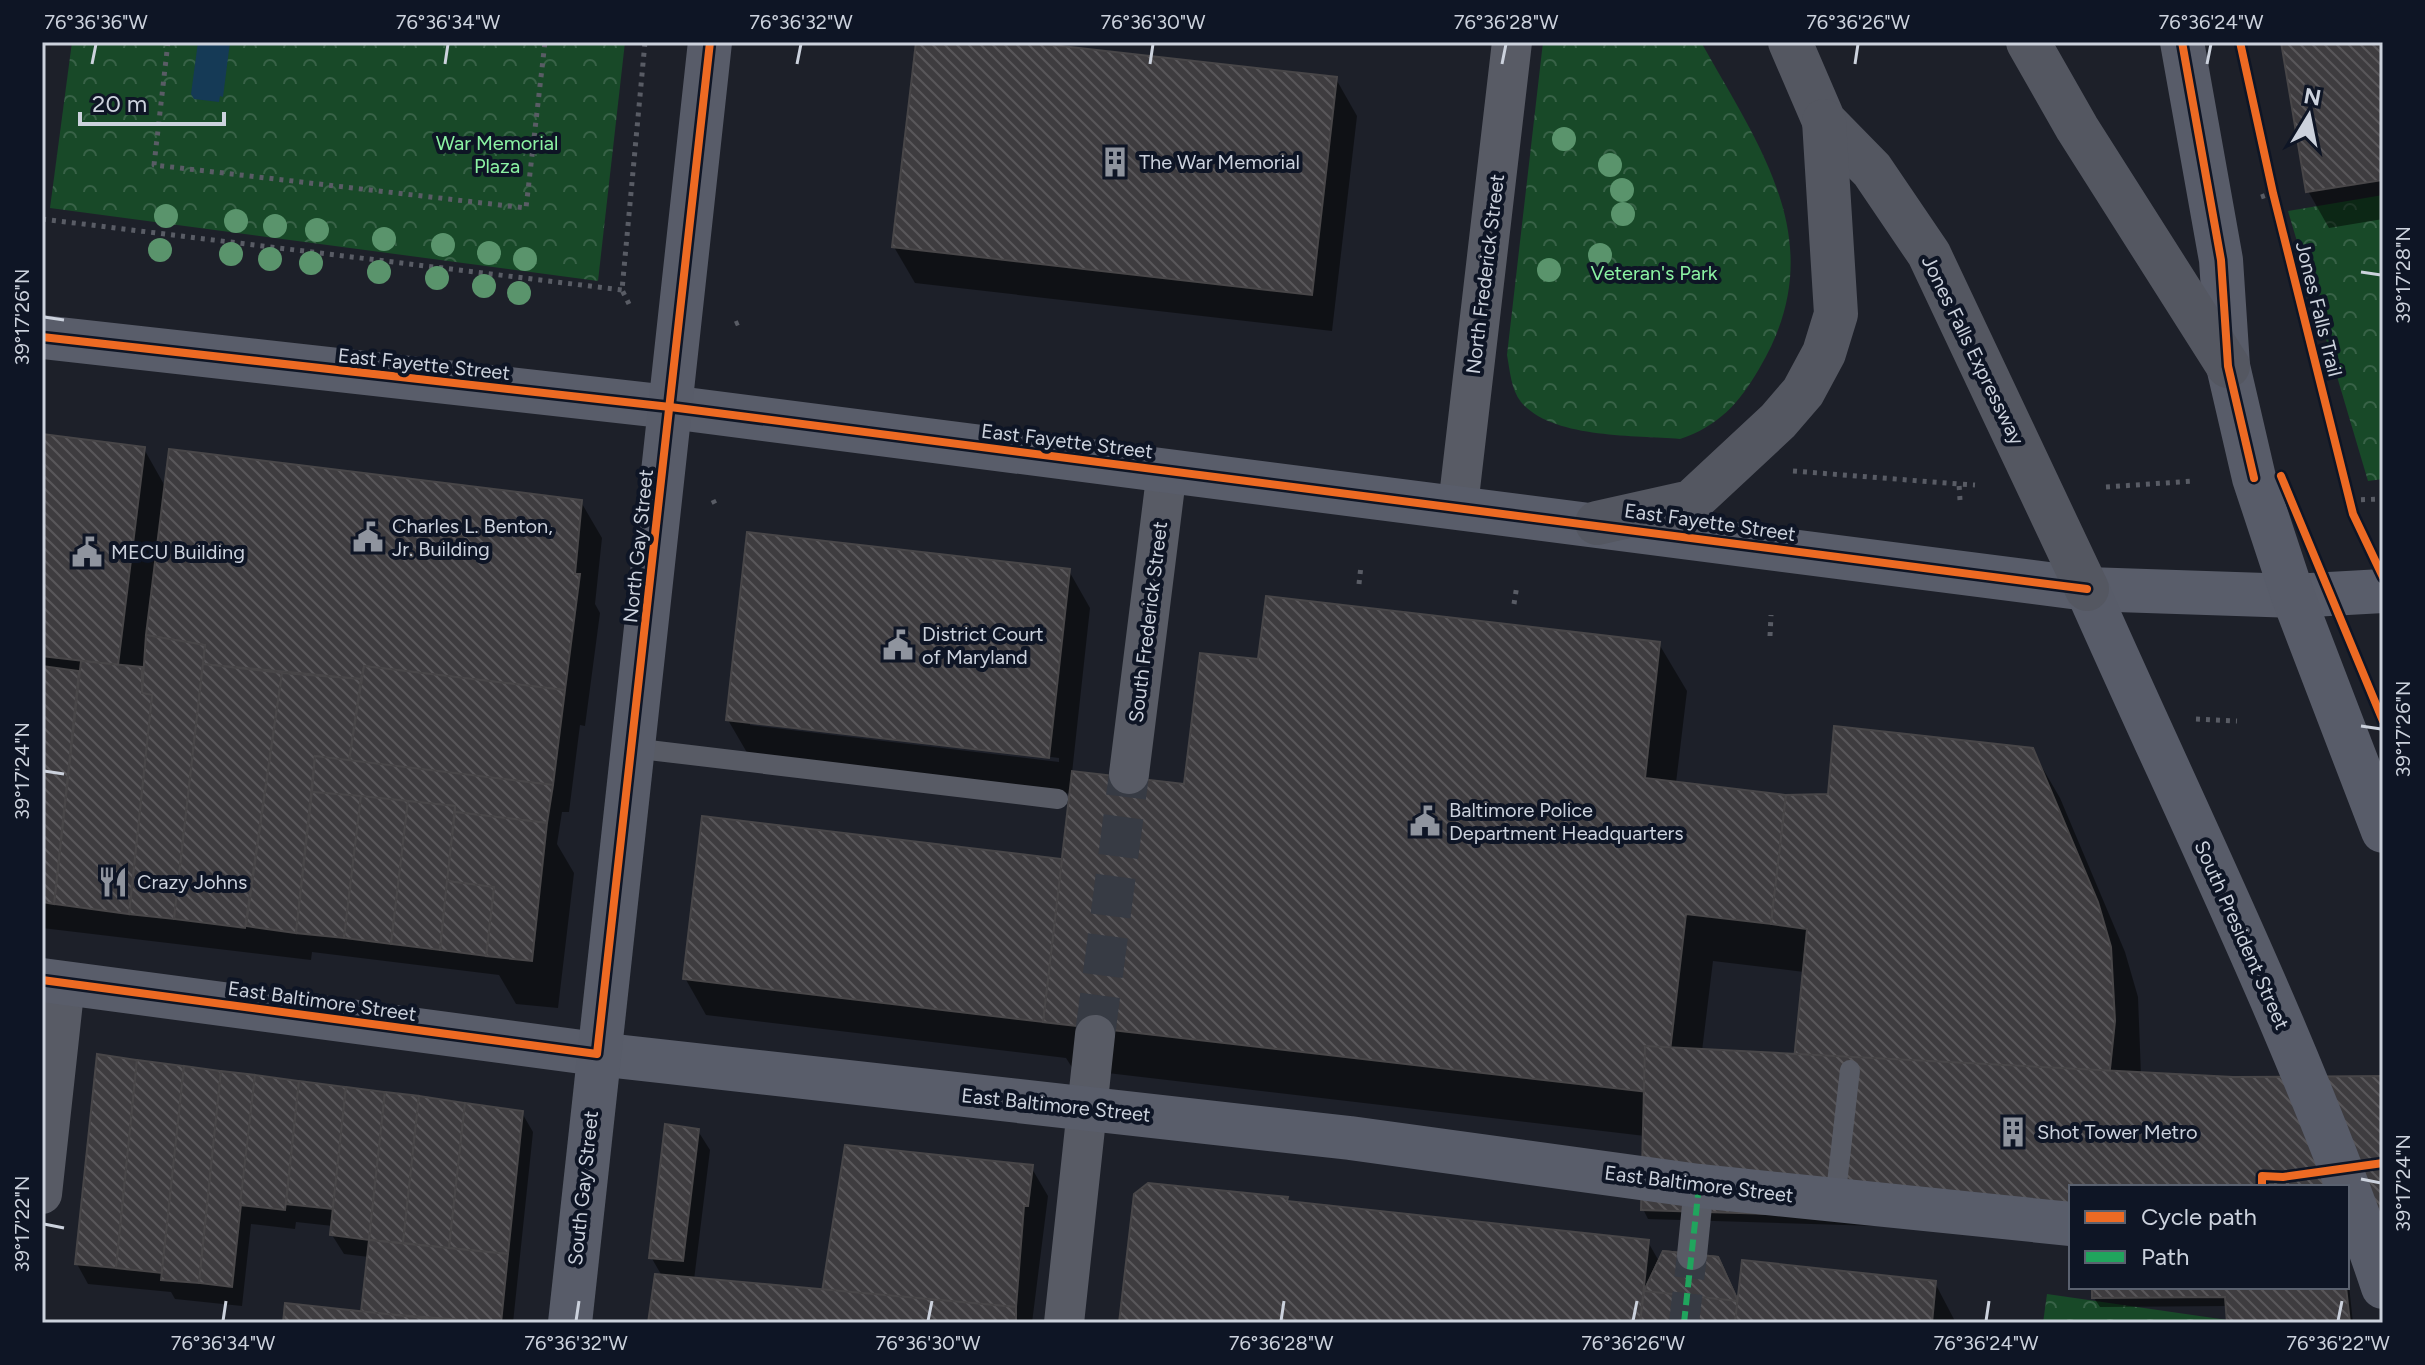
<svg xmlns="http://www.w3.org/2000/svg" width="2425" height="1365" font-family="Figtree,sans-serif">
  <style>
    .park { fill: url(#park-crowns) }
    .water { fill: #153a56 }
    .shadow { fill: #0007; fill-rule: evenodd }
    .building { fill: url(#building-back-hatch); stroke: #484648; stroke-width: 2 }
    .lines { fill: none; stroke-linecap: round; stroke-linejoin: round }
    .pedestrian-tunnel { stroke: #373b44; stroke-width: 30; stroke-dasharray: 30 15; stroke-linecap: butt }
    .minor-tunnel { stroke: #373b44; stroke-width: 40; stroke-dasharray: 40 20; stroke-linecap: butt }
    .path { stroke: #595c65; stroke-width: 5; stroke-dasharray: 4 6; stroke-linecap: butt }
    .service { stroke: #585b65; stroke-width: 20 }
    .pedestrian { stroke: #585b65; stroke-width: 30 }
    .minor { stroke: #585b65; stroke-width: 40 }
    .secondary { stroke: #595d6a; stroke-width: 44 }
    .primary { stroke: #585c69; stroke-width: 44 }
    .motorway { stroke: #545761; stroke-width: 44 }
    .quiet { stroke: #20a55d; stroke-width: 6; stroke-dasharray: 12 6; stroke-linecap: butt }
    .cycleway-casing { stroke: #0e1525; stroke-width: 13 }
    .cycleway { stroke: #ed6a23; stroke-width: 8 }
    .tree { fill: #5a946c }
    .ticks { fill: none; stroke: #ccd2dd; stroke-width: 3 }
    .labels { text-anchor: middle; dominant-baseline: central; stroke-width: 8; stroke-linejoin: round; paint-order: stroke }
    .park-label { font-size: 20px; fill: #8bf2a3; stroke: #0e1525 }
    .poi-label { font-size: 20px; fill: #ccd2dd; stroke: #0e1525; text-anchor: start }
    .street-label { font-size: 20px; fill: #ccd2dd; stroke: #0e1525 }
    .neatline { fill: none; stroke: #ccd2dd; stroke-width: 3 }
    .ticks-label { font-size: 20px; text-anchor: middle; fill: #ccd2dd }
  </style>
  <defs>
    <pattern id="park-crowns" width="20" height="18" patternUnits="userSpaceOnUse" patternTransform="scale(2)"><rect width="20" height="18" fill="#184928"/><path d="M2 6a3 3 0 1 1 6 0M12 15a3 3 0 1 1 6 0" fill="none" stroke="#386247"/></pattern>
    <pattern id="building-back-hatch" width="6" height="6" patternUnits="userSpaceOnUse" patternTransform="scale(2)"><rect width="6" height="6" fill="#3e3c3f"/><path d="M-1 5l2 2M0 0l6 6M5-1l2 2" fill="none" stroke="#59575a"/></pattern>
  </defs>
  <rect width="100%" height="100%" fill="#1d2029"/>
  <g class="park">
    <path d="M72 42H625L598 281 50 208Z"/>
    <path d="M1543 42H1701C1762 151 1833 245 1759 369 1739 403 1719 426 1680 439 1635 435 1552 439 1521 402 1511 389 1510 371 1507 355Z"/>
    <path d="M2383 195V479L2368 481 2288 211Z"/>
    <path d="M2047 1294 2248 1323H2043Z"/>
  </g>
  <path class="water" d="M198 42H230L223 97 220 96 219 102 194 99 191 94Z"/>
  <g class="shadow">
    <path d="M918 42H1008L1336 79 1357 116 1332 331 915 283 894 247Z"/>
    <path d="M2283 42H2383V219L2329 228 2308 191Z"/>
    <path d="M42 436 144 449 166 488 581 502 602 538 595 604 600 613 585 726 580 725 569 812H562L557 844 574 873 558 1008 516 1004 499 975 312 952 311 960 42 928Z"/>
    <path d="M1069 571 1090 608 1072 773 1186 786 1260 661 1659 644 1687 691 1676 783 1786 797 1830 796 2032 750 2060 798 2125 952 2138 997 2141 1075 2233 1079 2383 1078 2347 1187H2071V1232L1648 1219 1643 1209 1645 1136 1073 1069 1066 1058 706 1015 685 978 1063 865 1072 794 749 756 728 720ZM750 721 1059 758V762L750 725ZM1713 961 1804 972 1797 1056 1702 1051Z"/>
    <path d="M99 1057 522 1113 533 1132 513 1323H285L363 1314 369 1257 344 1254 332 1235 333 1226 296 1222 295 1229 251 1224 242 1306 175 1299 171 1292 88 1284 77 1264Z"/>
    <path d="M698 1131 710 1150 694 1280 824 1294 1031 1167 1048 1196 1032 1323H651L662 1276 651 1257Z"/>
    <path d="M1286 1199 1289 1204 1648 1242 1660 1263 1716 1259 1739 1304 1935 1283 1956 1323H1122Z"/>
    <path d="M2347 1266 2353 1323H2229L2228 1306 2100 1307 2094 1298V1287H2347Z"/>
  </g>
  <g class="building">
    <path d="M916 42H1026L1337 77 1312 295 892 247Z"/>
    <path d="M2281 42H2383V180L2306 192Z"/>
    <path d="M42 434 145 447 118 665 42 656Z"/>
    <path d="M169 449 582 500 575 574H580L565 690 364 666 361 679 203 664 205 645 146 635Z"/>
    <path d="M747 532 1070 569 1049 758 726 720Z"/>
    <path d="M1266 596 1660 642 1645 778 1786 795 1771 924 1686 914 1665 1094 1043 1022 1072 771 1184 784 1200 653 1258 659Z"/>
    <path d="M146 635 205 645 174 919 129 914 152 695 142 693Z"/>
    <path d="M81 661 142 667V693L152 695 129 914 54 904Z"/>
    <path d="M203 664 282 673 245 928 174 919Z"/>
    <path d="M42 666 79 671 54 904 42 902Z"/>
    <path d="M364 666 565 690 553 785 349 761Z"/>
    <path d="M282 673 361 679 349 761 315 756 296 933 246 926Z"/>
    <path d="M1834 726 2033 748 2098 902 2111 947 2115 1021 2106 1107 2062 1100 2063 1092 1794 1060 1807 929 1771 924 1786 795 1828 794Z"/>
    <path d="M315 756 553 785 547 823 455 812V806L312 792Z"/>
    <path d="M312 792 361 796 344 938 296 933Z"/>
    <path d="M361 796 408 801 391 944 344 938Z"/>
    <path d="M408 801 455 806 440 950 391 944Z"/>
    <path d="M455 812 547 823 532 961 486 956 494 887 447 881Z"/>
    <path d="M702 816 1062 859 1043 1022 683 979Z"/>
    <path d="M447 881 494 887 486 956 440 950Z"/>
    <path d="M1645 1046 2233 1077 2383 1076V1234L2347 1187H2071V1223L1641 1210Z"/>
    <path d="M97 1054 137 1060 116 1268 75 1264Z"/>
    <path d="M137 1060 184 1066 162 1273 116 1268Z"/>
    <path d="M184 1066 221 1071 199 1283 161 1280Z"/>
    <path d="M221 1071 255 1075 232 1287 199 1283Z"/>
    <path d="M255 1075 299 1081 285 1210 240 1205Z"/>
    <path d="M299 1081 346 1087 333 1209 286 1204Z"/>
    <path d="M346 1087 385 1092 369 1240 330 1235Z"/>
    <path d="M385 1092 419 1096 403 1243 369 1240Z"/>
    <path d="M419 1096 465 1103 449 1248 403 1243Z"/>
    <path d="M465 1103 523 1111 508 1254 449 1248Z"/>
    <path d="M665 1124 699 1129 683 1261 649 1258Z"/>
    <path d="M845 1145 1033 1165 1028 1206H1024L1016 1307 822 1292Z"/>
    <path d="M1148 1183 1288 1197 1287 1201 1649 1240 1640 1323H1119L1134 1194Z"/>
    <path d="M369 1240 508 1254 501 1323 361 1312Z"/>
    <path d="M1663 1251 1718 1257 1738 1301 1735 1323H1640L1644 1291Z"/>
    <path d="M1663 1251 1718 1257 1738 1301 1644 1291Z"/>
    <path d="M1742 1260 1936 1281 1932 1323H1735Z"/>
    <path d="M655 1274 1016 1307V1323H648Z"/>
    <path d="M2092 1287H2346L2350 1323H2227L2225 1297 2092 1298Z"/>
    <path d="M285 1303 469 1323H283Z"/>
  </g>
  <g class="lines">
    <path class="pedestrian-tunnel" d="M1684 1323 1692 1255"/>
    <path class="minor-tunnel" d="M1095 1035 1129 774"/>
    <g class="path">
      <path d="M168 42 154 165 526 208 545 42"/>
      <path d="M2261 197 2273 193"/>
      <path d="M42 219 622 290"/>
      <path d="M629 304 622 290 645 42"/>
      <path d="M735 324 742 321"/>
      <path d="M1793 471 1959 484"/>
      <path d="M2106 487 2194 481"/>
      <path d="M713 500 717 508"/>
      <path d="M1960 500 1959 484 1975 485"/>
      <path d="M2351 500 2383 499"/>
      <path d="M1359 584 1361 566"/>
      <path d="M1514 604 1517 585"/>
      <path d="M1770 636 1771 615"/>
      <path d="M2196 719 2237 721"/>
    </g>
    <g class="service">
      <path d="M632 748 1058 799"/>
      <path d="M1835 1201 1850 1070"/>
    </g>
    <path class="pedestrian" d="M1692 1255 1699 1186"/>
    <g class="minor">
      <path d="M1458 506 1512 42"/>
      <path d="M1129 774 1167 470"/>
      <path d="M42 1194 65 983"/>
      <path d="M1064 1323 1095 1035"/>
    </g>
    <g class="secondary">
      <path d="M42 337 670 407 2087 589 2293 596 2383 591"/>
      <path d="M42 980 597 1054 1350 1138 1699 1186 2071 1224"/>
    </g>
    <g class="primary">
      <path d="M2182 42 2221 260 2228 366 2254 478 2293 596 2383 831"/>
      <path d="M2087 589C2189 820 2303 1047 2383 1287"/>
      <path d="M570 1323 710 42"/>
    </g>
    <g class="motorway">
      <path d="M1790 42 1824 121 1872 170 1929 254 2087 589"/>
      <path d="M2028 42 2077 128 2228 366"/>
      <path d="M1597 523 1691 502 1778 421 1803 392 1824 353 1836 314 1824 121"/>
    </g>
    <path class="quiet" d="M1684 1323 1699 1186"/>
    <g class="cycleway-casing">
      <g id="cycleway">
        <path d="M2182 42 2221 260 2228 366 2254 478"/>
        <path d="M2240 42 2273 193 2353 514 2383 577"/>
        <path d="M42 337 670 407 2087 589"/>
        <path d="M2281 476 2383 721"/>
        <path d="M42 980 597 1054 710 42"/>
        <path d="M2262 1187V1176L2283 1177 2383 1163"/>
      </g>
    </g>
    <use href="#cycleway" class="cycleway"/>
  </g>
  <g class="tree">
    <circle cx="1564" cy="139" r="12"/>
    <circle cx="1610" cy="165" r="12"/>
    <circle cx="1622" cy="190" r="12"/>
    <circle cx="1623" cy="214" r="12"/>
    <circle cx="166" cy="216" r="12"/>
    <circle cx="236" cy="221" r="12"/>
    <circle cx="275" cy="226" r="12"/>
    <circle cx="317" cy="230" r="12"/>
    <circle cx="384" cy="239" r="12"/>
    <circle cx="443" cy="245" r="12"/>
    <circle cx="160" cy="250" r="12"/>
    <circle cx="489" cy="253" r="12"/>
    <circle cx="231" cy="254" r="12"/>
    <circle cx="1600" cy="255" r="12"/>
    <circle cx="270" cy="259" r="12"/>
    <circle cx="525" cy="259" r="12"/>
    <circle cx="311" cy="263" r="12"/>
    <circle cx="1549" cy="270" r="12"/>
    <circle cx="379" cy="272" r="12"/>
    <circle cx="437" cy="278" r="12"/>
    <circle cx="484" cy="286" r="12"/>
    <circle cx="519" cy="293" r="12"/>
  </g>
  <path class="ticks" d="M92 64 96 44M445 64 448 44M797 64 801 44M1150 64 1153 44M1502 64 1506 44M1855 64 1858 44M2207 64 2211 44M2361 272 2381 275M44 317 64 320M2361 726 2381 729M44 771 64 774M2361 1179 2381 1183M44 1224 64 1228M223 1321 226 1301M576 1321 579 1301M928 1321 932 1301M1281 1321 1284 1301M1633 1321 1637 1301M1986 1321 1989 1301M2338 1321 2342 1301"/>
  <defs>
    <g id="building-bare" transform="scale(2.4)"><path d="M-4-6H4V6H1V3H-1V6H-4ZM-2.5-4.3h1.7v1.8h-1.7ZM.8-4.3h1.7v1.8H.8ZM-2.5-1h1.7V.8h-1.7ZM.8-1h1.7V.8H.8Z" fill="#8f949e" stroke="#0e1525" stroke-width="2.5" paint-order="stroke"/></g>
    <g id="civic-bare" transform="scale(2.4)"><path d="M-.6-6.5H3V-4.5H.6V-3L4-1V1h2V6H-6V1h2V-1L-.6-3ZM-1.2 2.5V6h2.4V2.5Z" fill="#8f949e" stroke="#0e1525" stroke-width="2.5" paint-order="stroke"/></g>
    <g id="restaurant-bare" transform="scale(2.4)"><path d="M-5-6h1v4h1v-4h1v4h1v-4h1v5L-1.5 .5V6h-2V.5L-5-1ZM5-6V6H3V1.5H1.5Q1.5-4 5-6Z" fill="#8f949e" stroke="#0e1525" stroke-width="2.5" paint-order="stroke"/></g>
  </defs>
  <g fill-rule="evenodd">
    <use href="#building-bare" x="1115" y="162"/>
    <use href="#civic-bare" x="368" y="537"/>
    <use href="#civic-bare" x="87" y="552"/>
    <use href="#civic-bare" x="898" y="645"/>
    <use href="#civic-bare" x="1425" y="821"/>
    <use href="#restaurant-bare" x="113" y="882"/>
    <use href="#building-bare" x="2013" y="1132"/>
  </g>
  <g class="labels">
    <g class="park-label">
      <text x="497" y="143">War Memorial<tspan x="497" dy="23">Plaza</tspan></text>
      <text x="1654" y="273">Veteran's Park</text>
    </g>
    <g class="poi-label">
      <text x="1139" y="162">The War Memorial</text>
      <text x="392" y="526">Charles L. Benton,<tspan x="392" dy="23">Jr. Building</tspan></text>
      <text x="111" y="552">MECU Building</text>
      <text x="922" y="634">District Court<tspan x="922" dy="23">of Maryland</tspan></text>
      <text x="1449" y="810">Baltimore Police<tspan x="1449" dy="23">Department Headquarters</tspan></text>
      <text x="137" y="882">Crazy Johns</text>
      <text x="2037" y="1132">Shot Tower Metro</text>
    </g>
    <g class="street-label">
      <text transform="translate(1485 274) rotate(-83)">North Frederick Street</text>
      <text transform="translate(2319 309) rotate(76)">Jones Falls Trail</text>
      <text transform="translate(1973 350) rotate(64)">Jones Falls Expressway</text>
      <text transform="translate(424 364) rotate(6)">East Fayette Street</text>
      <text transform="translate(1067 441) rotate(7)">East Fayette Street</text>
      <text transform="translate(1710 522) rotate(8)">East Fayette Street</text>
      <text transform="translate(638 546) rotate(-84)">North Gay Street</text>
      <text transform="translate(1148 622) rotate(-83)">South Frederick Street</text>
      <text transform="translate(2242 935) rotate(66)">South President Street</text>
      <text transform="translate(322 1001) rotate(8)">East Baltimore Street</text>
      <text transform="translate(1056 1105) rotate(6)">East Baltimore Street</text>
      <text transform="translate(1699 1184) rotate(7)">East Baltimore Street</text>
      <text transform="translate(583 1188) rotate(-84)">South Gay Street</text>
    </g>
  </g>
  <rect width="2425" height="1365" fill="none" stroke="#0e1525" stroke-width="88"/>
  <rect x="2069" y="1185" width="280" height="104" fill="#0e1525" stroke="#5a616f" stroke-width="2"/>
  <rect x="2085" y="1211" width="40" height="12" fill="#ed6a23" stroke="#5a616f" stroke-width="2"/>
  <text x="2141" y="1225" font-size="24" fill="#ccd2dd">Cycle path</text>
  <rect x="2085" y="1251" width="40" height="12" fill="#20a55d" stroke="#5a616f" stroke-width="2"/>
  <text x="2141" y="1265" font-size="24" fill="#ccd2dd">Path</text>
  <g transform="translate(2309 116) rotate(10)" stroke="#0e1525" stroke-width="6" paint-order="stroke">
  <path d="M0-6L14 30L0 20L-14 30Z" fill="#ccd2dd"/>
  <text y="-12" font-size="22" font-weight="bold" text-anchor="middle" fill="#ccd2dd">N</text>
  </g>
  <path d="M80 112v12h144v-12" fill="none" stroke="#ccd2dd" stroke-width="4"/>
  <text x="92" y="112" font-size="24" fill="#ccd2dd" stroke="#0e1525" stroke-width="6" paint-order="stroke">20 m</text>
  <rect x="44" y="44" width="2337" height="1277" class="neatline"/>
  <g class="ticks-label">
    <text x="96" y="29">76°36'36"W</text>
    <text x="448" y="29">76°36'34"W</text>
    <text x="801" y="29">76°36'32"W</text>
    <text x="1153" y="29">76°36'30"W</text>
    <text x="1506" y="29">76°36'28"W</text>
    <text x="1858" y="29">76°36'26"W</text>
    <text x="2211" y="29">76°36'24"W</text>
    <text transform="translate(2403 275) rotate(-90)" y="7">39°17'28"N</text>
    <text transform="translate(22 317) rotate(-90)" y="7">39°17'26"N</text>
    <text transform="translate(2403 729) rotate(-90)" y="7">39°17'26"N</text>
    <text transform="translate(22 771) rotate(-90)" y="7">39°17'24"N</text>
    <text transform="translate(2403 1183) rotate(-90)" y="7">39°17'24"N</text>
    <text transform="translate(22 1224) rotate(-90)" y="7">39°17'22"N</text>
    <text x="223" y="1350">76°36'34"W</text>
    <text x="576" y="1350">76°36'32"W</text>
    <text x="928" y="1350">76°36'30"W</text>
    <text x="1281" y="1350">76°36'28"W</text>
    <text x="1633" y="1350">76°36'26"W</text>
    <text x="1986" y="1350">76°36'24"W</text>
    <text x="2338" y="1350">76°36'22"W</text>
  </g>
</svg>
